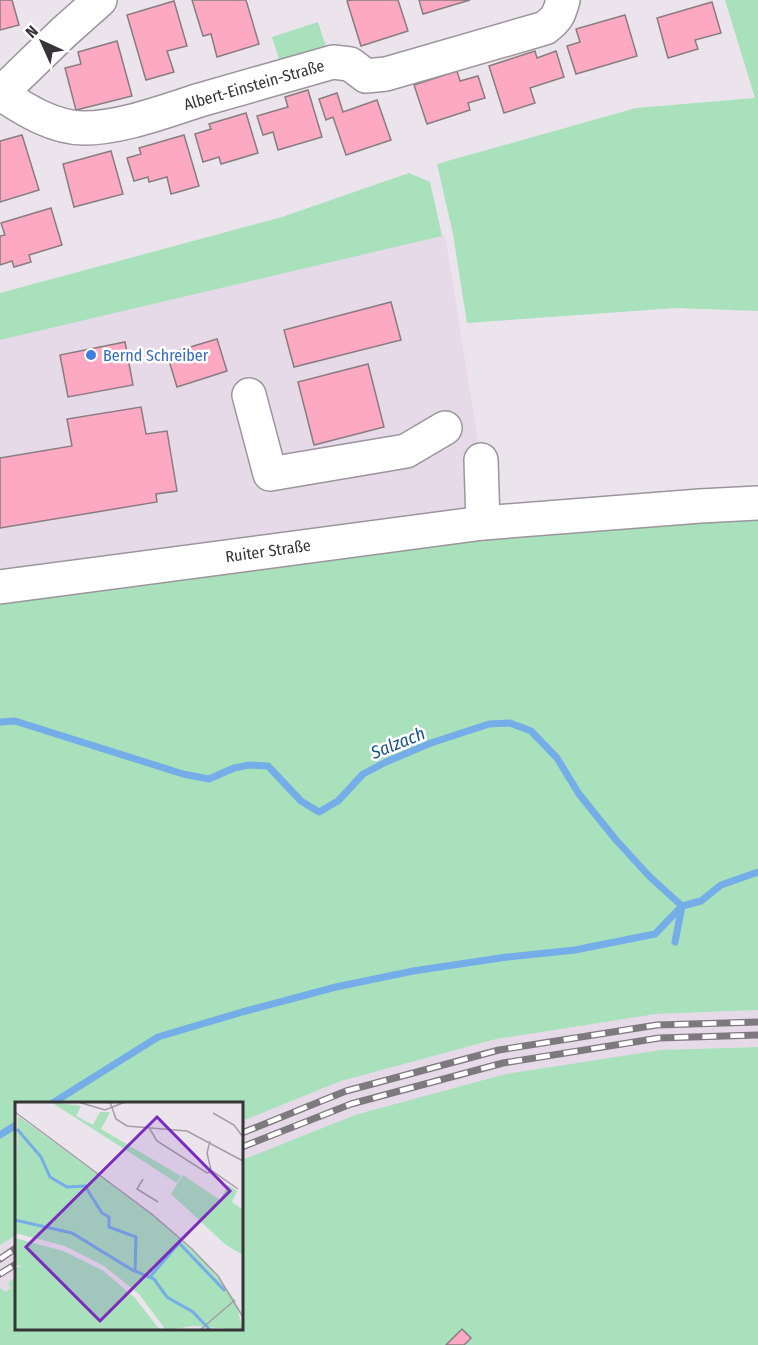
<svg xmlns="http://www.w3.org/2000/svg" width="758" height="1345" font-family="'Fira Sans Condensed',sans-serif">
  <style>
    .built { fill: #e6d9e8 }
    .green { fill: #a8e1bb }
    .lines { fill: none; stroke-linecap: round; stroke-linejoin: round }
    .stream { stroke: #75ade8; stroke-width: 7 }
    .building { fill: #fea9c3; stroke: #877d7f; stroke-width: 1.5 }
    .minor-casing { stroke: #9c959d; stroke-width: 36 }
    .minor { stroke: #fff; stroke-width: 33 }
    .rail-casing { stroke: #7e797f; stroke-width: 7 }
    .rail { stroke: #fff; stroke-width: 4.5; stroke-dasharray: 14; stroke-linecap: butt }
    .shop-dot { fill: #3f7fe0; stroke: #fff; stroke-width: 2 }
    .labels { text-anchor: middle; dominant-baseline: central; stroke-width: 5; stroke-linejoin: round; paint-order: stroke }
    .street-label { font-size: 16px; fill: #373438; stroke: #fff }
    .shop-label { font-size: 16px; fill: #366cbe; stroke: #fff; text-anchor: start }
    .water-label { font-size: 18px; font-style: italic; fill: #185289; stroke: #fff }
    .inset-river { fill: none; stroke: #75ade8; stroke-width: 3 }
    .inset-road { fill: none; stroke: #a39ea5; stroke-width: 1.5 }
    .view { fill: #7b2cbf; fill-opacity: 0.15; stroke: #7b2cbf; stroke-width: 3 }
    .inset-edge { fill: none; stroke: #373438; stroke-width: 3 }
  </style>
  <rect width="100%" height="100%" fill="#ebe4ed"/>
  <g class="built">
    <path d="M445 235 481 460 483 506 0 569V340Z"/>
    <path d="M758 1010V1047L661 1050 355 1115 242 1160V1121L341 1081 496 1039 656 1014Z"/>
    <path d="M16 1235V1277L8 1283 11 1288 4 1293 0 1288V1245Z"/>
  </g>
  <g class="green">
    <path d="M725 0H758V311L676 308 467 323 453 234 437 164 636 108 755 98Z"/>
    <path d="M318 22 327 50 281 65 272 37Z"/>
    <path d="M409 173 430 182 442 236 0 340V293L282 217Z"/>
    <path d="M758 503V1010L656 1014 496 1039 341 1081 242 1121V1104H16V1235L0 1245V598Z"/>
    <path d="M758 1047V1345H0V1288L5 1292 11 1288 8 1283 16 1277V1328H242V1160L355 1115 506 1074 661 1050Z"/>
  </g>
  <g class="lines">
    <g class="stream">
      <path d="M0 722 15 721 183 774 209 779 234 768 249 765 268 766 301 801 319 812 338 801 363 774 386 762 431 743 489 724 510 723 531 731 557 758 579 794 616 840 650 877 682 906 701 901 721 885 758 872"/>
      <path d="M675 942 682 906"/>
      <path d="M51 1104 158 1037 242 1012 336 987 413 971 507 957 575 950 655 934 682 906"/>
      <path d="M0 1135 16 1125"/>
    </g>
  </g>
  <g class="building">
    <path d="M0 0H12L19 25 0 30Z"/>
    <path d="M192 0H246L259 44 217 57 211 34 203 36Z"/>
    <path d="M351 0H398L408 31 361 46 347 1Z"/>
    <path d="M419 0H470L423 14Z"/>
    <path d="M174 1 187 46 167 51 174 72 146 80 127 15Z"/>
    <path d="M712 2 721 33 695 40 698 49 668 58 657 18Z"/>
    <path d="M625 15 637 56 576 74 567 46 580 42 576 29Z"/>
    <path d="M117 41 132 96 76 110 65 68 81 64 78 52Z"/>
    <path d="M535 51 537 58 556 51 564 77 530 88 535 103 504 113 489 66Z"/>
    <path d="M457 71 460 81 478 76 485 98 468 103 470 110 427 124 414 85Z"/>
    <path d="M308 90 322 137 278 150 273 132 263 135 257 116 288 107 285 97Z"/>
    <path d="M337 93 343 112 377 100 391 140 346 155 333 117 326 120 319 99Z"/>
    <path d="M246 113 258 153 221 164 219 157 203 162 195 134 211 129 209 124Z"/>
    <path d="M22 135 39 190 0 202V141Z"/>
    <path d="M184 135 199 186 171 194 167 177 149 182 148 177 134 181 127 158 141 154 139 148Z"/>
    <path d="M111 151 123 194 74 207 63 164Z"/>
    <path d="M51 208 62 245 29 255 31 262 14 267 12 261 0 265V236L5 235 1 223Z"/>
    <path d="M391 302 401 340 294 367 284 330Z"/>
    <path d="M217 339 227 371 177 387 167 354Z"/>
    <path d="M125 342 133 385 68 397 60 355Z"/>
    <path d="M368 364 384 427 314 445 298 382Z"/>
    <path d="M141 407 146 434 167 431 177 491 156 494 157 502 0 528V458L72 446 67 419Z"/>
    <path d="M462 1329 471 1338 464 1345H446Z"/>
  </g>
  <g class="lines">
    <g class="minor-casing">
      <g id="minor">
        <path d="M0 94 64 32 100 0"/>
        <path d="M1 94C25 110 54 128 84 128 121 128 165 111 200 100 244 87 289 75 333 62L350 64 366 76 386 74 545 28C557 19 559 15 563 0"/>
        <path d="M249 395 270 474 406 451 445 428"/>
        <path d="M481 460 483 523"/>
        <path d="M0 587 483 523 700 506 758 503"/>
      </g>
    </g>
    <use href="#minor" class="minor"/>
    <g class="rail-casing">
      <g id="rail">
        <path d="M242 1133 346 1091 499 1050 657 1025 758 1022"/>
        <path d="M242 1147 351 1104 503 1063 659 1038 758 1035"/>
        <path d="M0 1259 16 1248"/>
        <path d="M0 1274 16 1264"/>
      </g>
    </g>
    <use href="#rail" class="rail"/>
  </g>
  <circle class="shop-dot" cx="91" cy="355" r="6"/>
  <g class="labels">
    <g class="street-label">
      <text transform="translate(254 85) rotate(-16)">Albert-Einstein-Straße</text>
      <text transform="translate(268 551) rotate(-8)">Ruiter Straße</text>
    </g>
    <g class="shop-label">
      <text x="103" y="355">Bernd Schreiber</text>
    </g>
    <g class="water-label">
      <text transform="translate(398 743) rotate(-22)">Salzach</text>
    </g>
  </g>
  <g transform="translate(15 1102)">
    <rect width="228" height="228" fill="#ebe4ed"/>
    <path d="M36 0 66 4 61 14 78 23 85 10H95L86 27 166 74 162 81ZM3 14 138 113 190 160 220 198 228 228 178 224 151 228 124 192 89 164 50 144 0 131ZM168 73 205 98 213 83 222 89 217 100 228 108V153L211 143 156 92ZM0 136 48 149 87 168 120 196 145 228H0V165H9L0 163Z" fill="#a8e1bb"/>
    <path class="inset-river" d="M2 27 26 55 35 75 52 85 70 84 87 111 94 115V125L121 135 120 169 139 177 152 195 178 210 195 228M0 118 57 131 119 169M135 175 164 141 210 189"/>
    <path class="inset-road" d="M63 0 90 8 110 0M95 0 101 17 112 24 172 29 228 59M0 10 138 113 177 147 203 174 228 215M198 11 219 23 228 35M133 24 142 39 192 71 198 69M195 39 192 51 196 68 223 87M128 77 122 87 143 100M185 228 220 198"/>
    <path class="view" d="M142 15 215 89 85 219 11 145Z"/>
    <rect width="228" height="228" class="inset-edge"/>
  </g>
  <g transform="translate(42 42) rotate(315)" stroke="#ffffff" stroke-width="4.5" paint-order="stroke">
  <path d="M0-4.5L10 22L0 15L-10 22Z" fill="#373438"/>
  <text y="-9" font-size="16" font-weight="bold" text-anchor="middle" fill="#373438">N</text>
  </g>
</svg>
